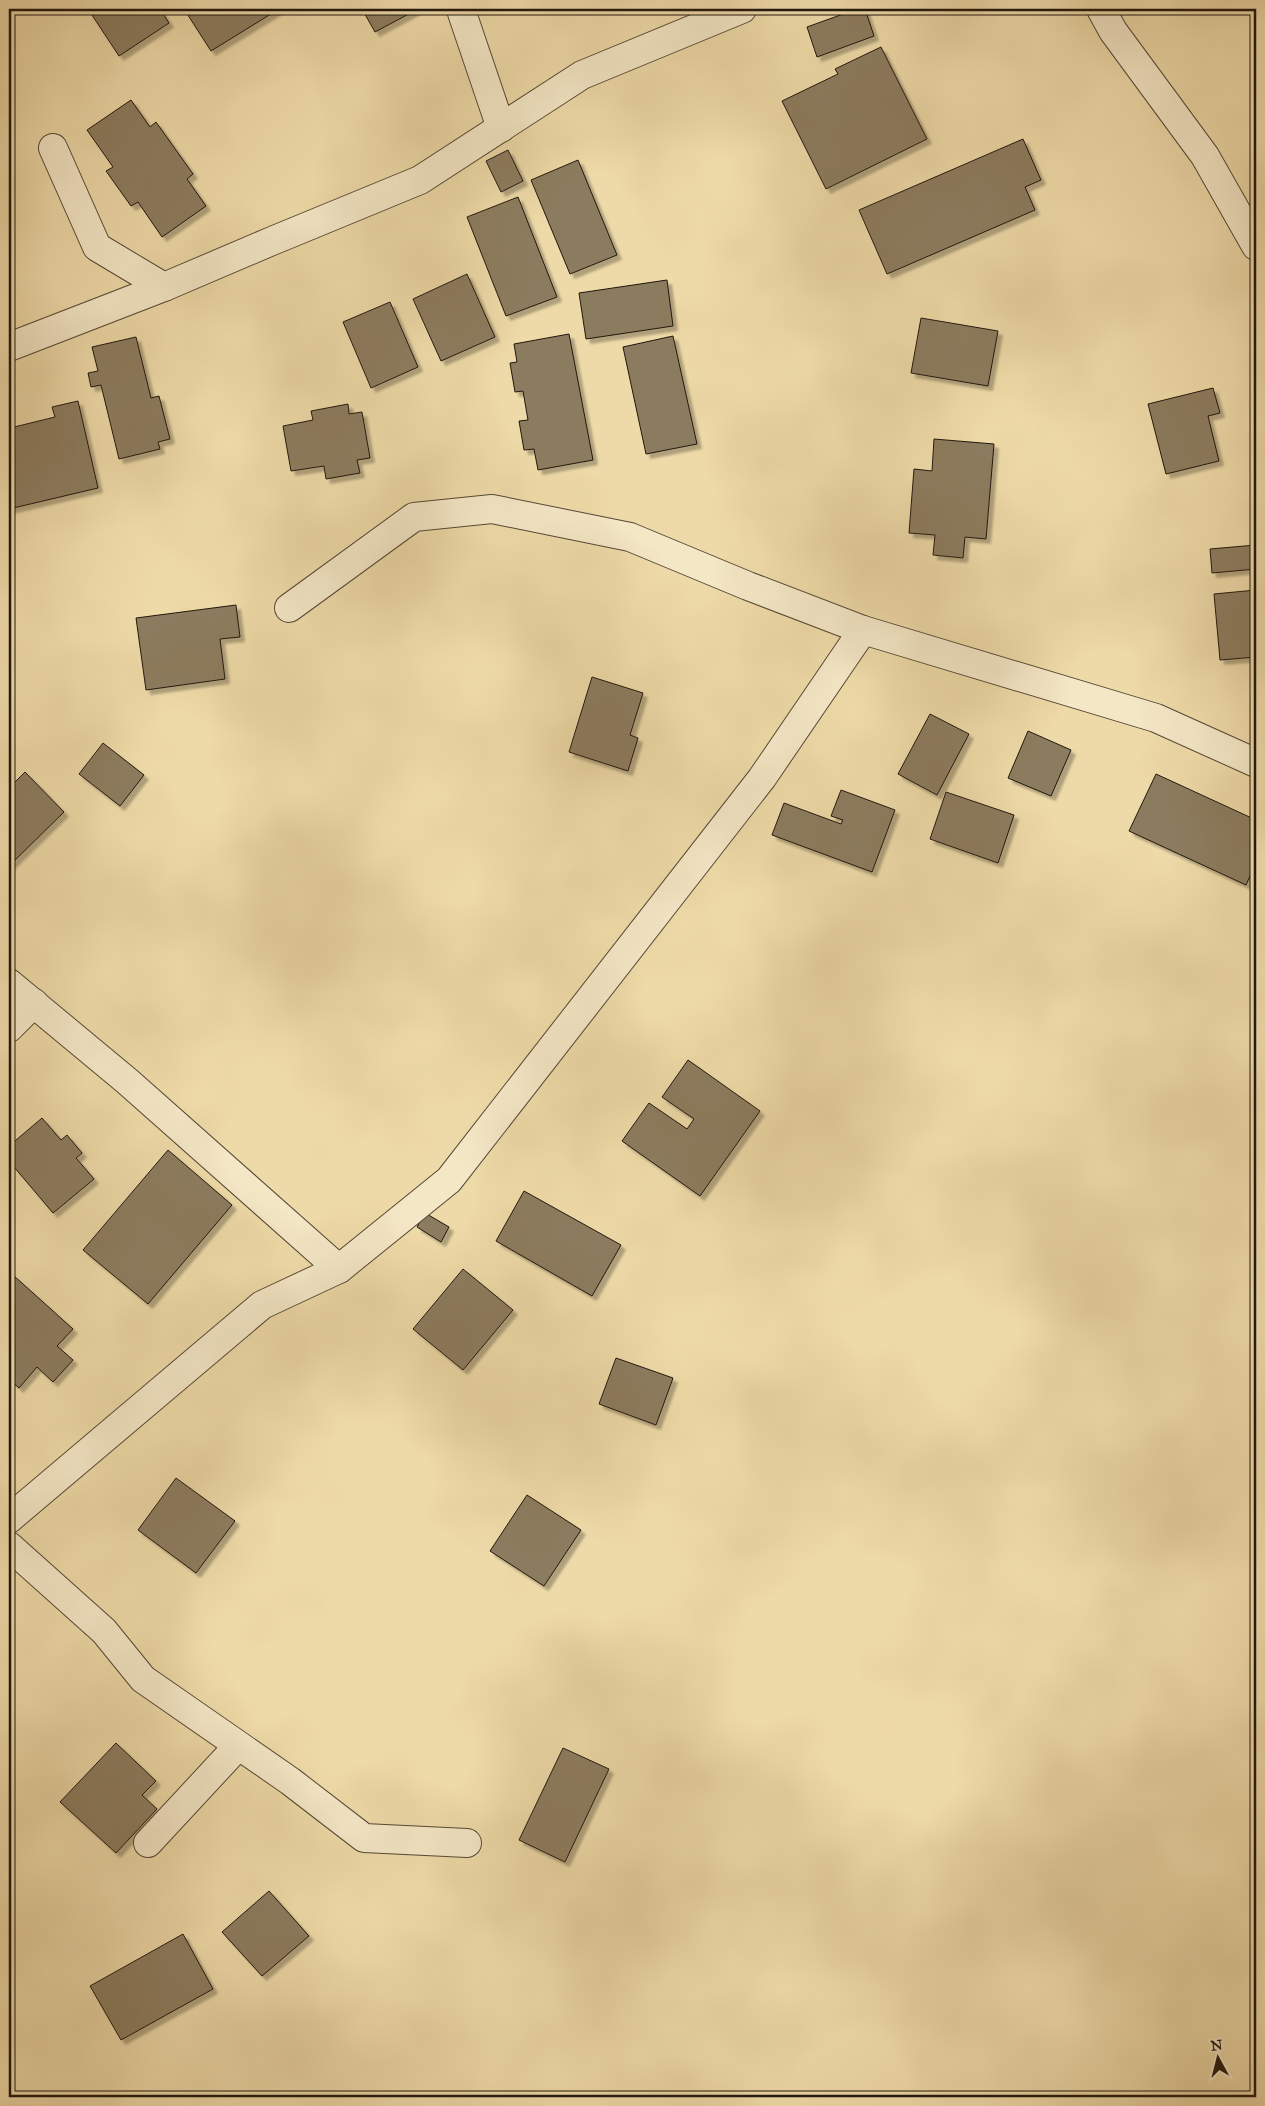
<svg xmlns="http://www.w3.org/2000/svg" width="1265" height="2106" font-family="'IM FELL Great Primer',serif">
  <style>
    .building { fill: #8c7c5f; stroke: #21170f; filter: url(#shadow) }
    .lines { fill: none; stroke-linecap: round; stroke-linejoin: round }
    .minor-casing { stroke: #544835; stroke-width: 30 }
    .minor { stroke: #f4e7c6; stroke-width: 28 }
  </style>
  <defs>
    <filter id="shadow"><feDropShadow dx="4.5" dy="4.5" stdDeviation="1" flood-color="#0004"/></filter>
  </defs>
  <rect width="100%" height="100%" fill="#eedaa8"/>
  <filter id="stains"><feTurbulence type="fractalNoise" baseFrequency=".004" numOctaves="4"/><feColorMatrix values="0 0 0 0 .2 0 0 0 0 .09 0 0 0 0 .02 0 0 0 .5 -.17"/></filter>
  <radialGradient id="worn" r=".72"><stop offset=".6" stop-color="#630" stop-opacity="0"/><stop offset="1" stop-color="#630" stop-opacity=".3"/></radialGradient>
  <g class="building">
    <path d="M88 9H160L169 23 119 56Z"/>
    <path d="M184 9H279L211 51Z"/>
    <path d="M362 9H418L375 32Z"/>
    <path d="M857 9H865L874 36 817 57 807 27Z"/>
    <path d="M881 47 927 139 826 189 782 101 838 74 835 69Z"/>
    <path d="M131 100 150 127 156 122 193 174 187 179 206 206 162 237 138 202 131 206 106 171 113 167 87 130Z"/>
    <path d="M1023 139 1041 180 1025 187 1035 210 887 274 859 210Z"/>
    <path d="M508 150 523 181 501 192 486 161Z"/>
    <path d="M578 160 617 255 570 274 531 180Z"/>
    <path d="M518 197 557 297 506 316 467 217Z"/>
    <path d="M467 274 495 337 441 361 413 299Z"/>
    <path d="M667 280 673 326 586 339 579 293Z"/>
    <path d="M390 302 418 367 371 388 343 322Z"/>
    <path d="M921 318 998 331 988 386 911 373Z"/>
    <path d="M569 334 593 460 538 470 534 449 524 450 519 421 528 420 523 391 515 392 510 363 517 362 514 344Z"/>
    <path d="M673 336 697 444 646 454 623 347Z"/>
    <path d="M136 337 151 398 159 396 170 439 158 442 160 449 119 459 101 385 91 387 88 373 98 371 92 347Z"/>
    <path d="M1213 388 1220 413 1208 416 1219 461 1166 474 1148 404Z"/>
    <path d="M78 401 98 488 9 509V441H13L10 428 55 417 52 407Z"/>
    <path d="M348 404 349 414 362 412 370 458 357 460 360 473 326 479 324 466 291 471 283 426 313 420 311 411Z"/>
    <path d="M934 439 994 444 986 539 965 537 963 558 933 555 935 535 909 533 914 469 932 471Z"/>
    <path d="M1256 545V569L1212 573 1210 549Z"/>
    <path d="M1256 590V657L1220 660 1214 594Z"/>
    <path d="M236 605 240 637 220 639 225 679 146 690 136 618Z"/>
    <path d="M592 677 643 693 630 735 638 738 628 771 569 752Z"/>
    <path d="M930 714 969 734 937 795 898 774Z"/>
    <path d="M1028 731 1071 750 1051 796 1008 778Z"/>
    <path d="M103 743 144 775 120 806 79 774Z"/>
    <path d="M25 772 64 812 9 866V788Z"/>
    <path d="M1156 774 1256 820V863L1246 885 1129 831Z"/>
    <path d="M841 790 895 810 872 872 772 835 784 803 841 824 843 820 831 816Z"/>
    <path d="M946 792 1014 815 998 863 930 839Z"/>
    <path d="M688 1060 760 1111 700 1196 622 1141 649 1103 687 1129 694 1119 662 1097Z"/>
    <path d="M42 1118 61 1140 67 1135 82 1153 76 1158 94 1179 53 1213 9 1161V1146Z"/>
    <path d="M168 1150 232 1205 148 1304 83 1250Z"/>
    <path d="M524 1191 621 1245 592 1296 496 1241Z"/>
    <path d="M425 1213 449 1227 441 1242 417 1227Z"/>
    <path d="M463 1269 513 1310 463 1370 413 1329Z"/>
    <path d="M13 1275 73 1329 57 1346 73 1360 53 1382 37 1367 19 1388 9 1379V1279Z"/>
    <path d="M616 1358 673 1378 656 1425 599 1404Z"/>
    <path d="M176 1478 235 1521 196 1573 138 1530Z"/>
    <path d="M527 1495 581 1530 544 1586 490 1551Z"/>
    <path d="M116 1743 156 1781 142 1795 157 1809 116 1853 60 1802Z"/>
    <path d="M563 1748 609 1769 565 1862 519 1840Z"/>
    <path d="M269 1891 309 1936 262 1976 222 1932Z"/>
    <path d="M183 1934 213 1989 121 2040 90 1986Z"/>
  </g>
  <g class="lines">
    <g class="minor-casing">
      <g id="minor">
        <path d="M1101 9 1113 31 1205 156 1256 246"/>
        <path d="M462 13 501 128"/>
        <path d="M53 148 97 247 164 287"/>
        <path d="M9 347 164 287 272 241 420 180 582 75 742 9"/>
        <path d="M289 608 414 517 492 509 630 537 748 586 863 630 1156 718 1256 763"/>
        <path d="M9 983 127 1081 339 1269"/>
        <path d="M9 1028 34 1003"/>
        <path d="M9 1519 262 1305 339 1269 449 1180 762 778 863 630"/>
        <path d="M9 1546 104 1631 143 1679 290 1781 364 1838 467 1843"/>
        <path d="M148 1843 238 1746"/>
      </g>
    </g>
    <use href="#minor" class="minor"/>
  </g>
  <rect width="1265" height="2106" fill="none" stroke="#eedaa8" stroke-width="30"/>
  <rect x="10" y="10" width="1245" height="2086" fill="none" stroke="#21170f" stroke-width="2.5"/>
  <rect x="15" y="15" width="1235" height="2076" fill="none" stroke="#21170f"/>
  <g transform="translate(1218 2058) rotate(353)" stroke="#f4e7c6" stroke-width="4" paint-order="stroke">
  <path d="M0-4L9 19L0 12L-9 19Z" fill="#21170f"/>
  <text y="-8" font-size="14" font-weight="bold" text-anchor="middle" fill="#21170f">N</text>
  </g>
  <rect width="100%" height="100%" filter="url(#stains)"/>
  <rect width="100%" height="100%" fill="url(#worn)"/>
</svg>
